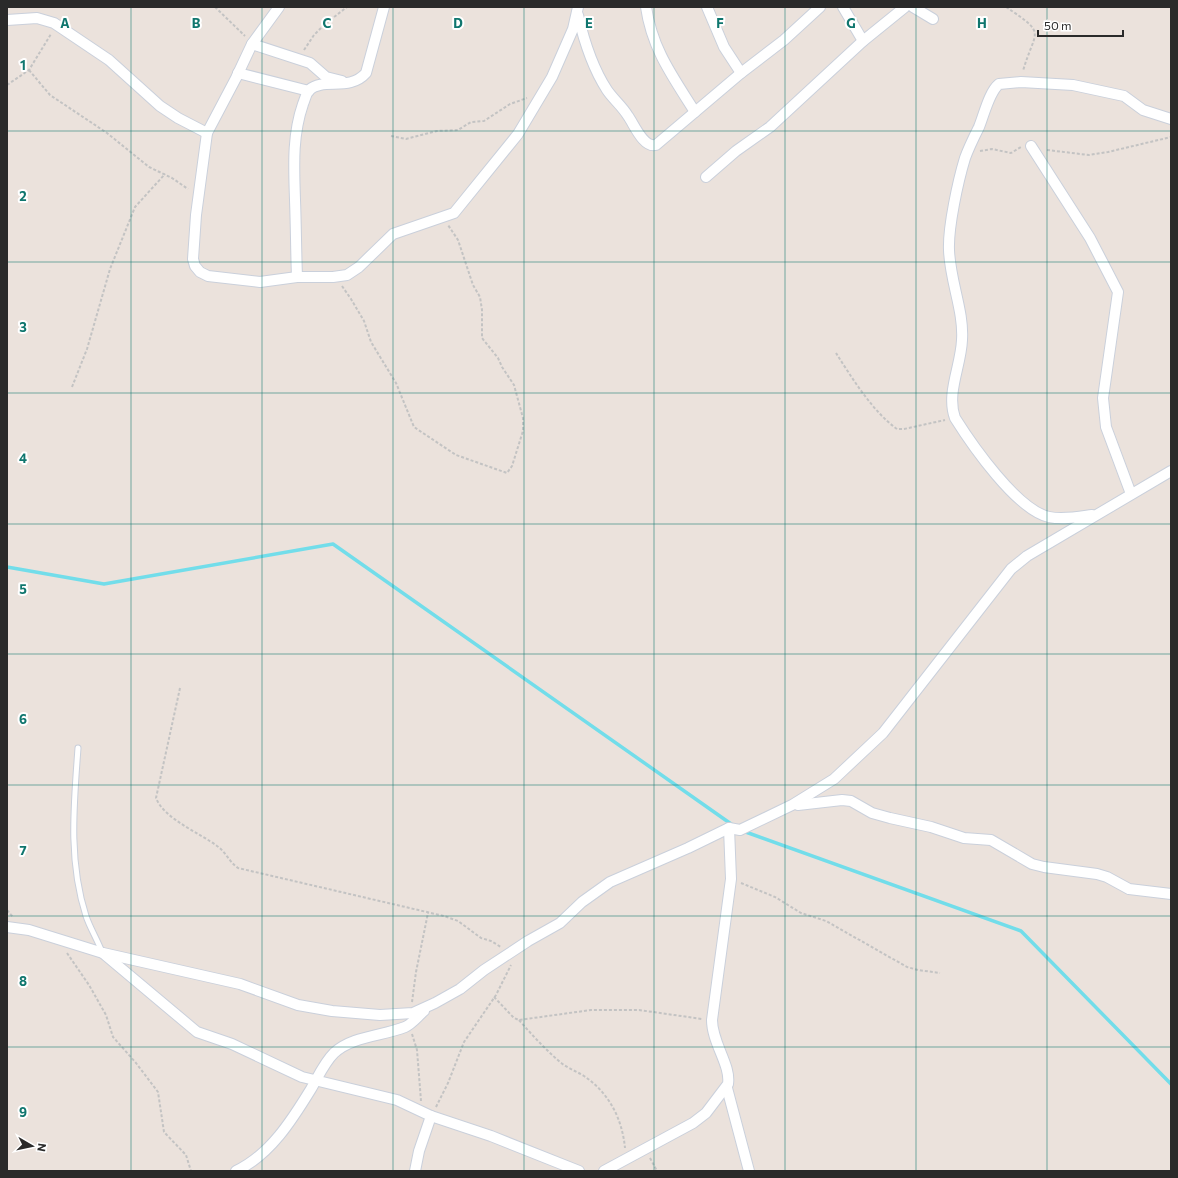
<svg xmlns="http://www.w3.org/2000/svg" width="1178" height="1178" font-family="Commissioner,sans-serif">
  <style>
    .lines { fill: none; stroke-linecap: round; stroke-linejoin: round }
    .stream { stroke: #72ddea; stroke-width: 3.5 }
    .service-casing { stroke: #cad0db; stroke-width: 7 }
    .minor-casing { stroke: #cad0db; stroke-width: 12 }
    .path { stroke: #c3c3c3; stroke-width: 2; stroke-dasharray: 3 2; stroke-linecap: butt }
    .service { stroke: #fff; stroke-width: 5 }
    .minor { stroke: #fff; stroke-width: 10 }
    .grid { fill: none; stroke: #0f766e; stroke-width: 1; stroke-opacity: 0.55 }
    .grid-label { font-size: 13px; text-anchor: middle; font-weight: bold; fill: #0f766e; stroke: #fff; stroke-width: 4; stroke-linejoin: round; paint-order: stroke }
  </style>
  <rect width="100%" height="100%" fill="#ebe2dc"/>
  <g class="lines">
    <g class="stream">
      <path d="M7 567 104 584 333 544 734 826"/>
      <path d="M743 831 1021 931 1171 1084"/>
    </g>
    <g class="service-casing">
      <path id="service" d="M78 748C74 804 68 860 86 916 90 928 97 939 102 952"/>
    </g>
    <g class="minor-casing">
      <g id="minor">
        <path d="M279 7 252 44 236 78 207 133 196 215 193 259 195 266 200 272 208 276 260 282 297 277H333L347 275 359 267 393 234 454 213 518 134 552 77 573 29 578 7"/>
        <path d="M646 7C652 49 673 77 695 112"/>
        <path d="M707 7 724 47 741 73"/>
        <path d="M843 7 863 41"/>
        <path d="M913 7 933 19"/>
        <path d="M578 15C584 41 592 67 607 90 613 99 622 106 628 116 634 124 643 148 656 145L741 73 784 40 820 7"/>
        <path d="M7 20 37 18 54 23 109 60 160 106 178 118 207 133"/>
        <path d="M252 44 310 63 326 77 342 81"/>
        <path d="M238 73 309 91"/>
        <path d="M1031 146 1090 238 1118 292 1103 398 1106 427 1131 494"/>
        <path d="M706 177 736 151 770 127 863 41 905 7"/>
        <path d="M297 277C296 251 296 226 295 200 294 167 292 136 303 104 305 99 306 94 309 90 324 77 349 92 366 73L384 7"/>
        <path d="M1092 515C1078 517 1063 520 1049 517 1017 510 972 445 955 418 946 393 961 366 962 340 964 311 950 281 949 250 948 227 958 181 965 158 969 147 974 137 979 127 984 115 989 92 999 84L1021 82 1073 85 1124 96 1143 110 1171 119"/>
        <path d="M798 805 842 800 851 801 872 813 890 818 931 827 964 838 991 840 1032 864 1044 867 1097 874 1107 877 1129 889 1171 894"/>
        <path d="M7 927 29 930 103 953 240 984 298 1005 332 1011 380 1015 413 1013 435 1003 460 989 484 970 528 941 560 923 582 902 610 882 688 848 729 828 740 830 792 805 834 779 883 733 1011 569 1027 556 1171 471"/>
        <path d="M104 954 197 1032 232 1044 302 1077 397 1100 431 1116 491 1136 579 1171"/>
        <path d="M727 1088 749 1171"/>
        <path d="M236 1171C270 1155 292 1120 311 1089 318 1077 324 1063 334 1053 352 1036 383 1036 405 1027 412 1024 418 1016 424 1011"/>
        <path d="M415 1171 419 1151 431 1116"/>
        <path d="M604 1171 693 1123 706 1113 728 1084C731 1065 712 1043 712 1020L731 879 729 828"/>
      </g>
    </g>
    <g class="path">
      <path d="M215 7 245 36"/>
      <path d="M1006 7C1048 35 1035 29 1023 71"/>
      <path d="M304 50 314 35 325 24 347 7"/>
      <path d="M29 70 50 95 107 133 149 167 172 178 188 189"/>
      <path d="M7 85 29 70 51 34"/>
      <path d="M391 136 406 139 437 131 458 130 471 122 484 121 510 104 527 98"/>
      <path d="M1047 150 1089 155 1108 152 1171 137"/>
      <path d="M980 151 992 149 1011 153 1021 147"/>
      <path d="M342 286 351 299 364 321 371 342 396 383 414 427 456 455 507 473 512 466 523 431V418L514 385 502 367 498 358 482 338V310L480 297 473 285 458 240 448 225"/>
      <path d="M836 353C852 378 873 412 897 429H904L945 420"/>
      <path d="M72 387 87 349 110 269 135 207 165 174"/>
      <path d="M180 688 156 798C164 819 200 833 217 846 226 852 229 862 238 868L444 916 458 921 481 938 491 941 501 947"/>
      <path d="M741 883 775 897 801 913 826 921 907 967 918 970 940 973"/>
      <path d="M7 910 13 917"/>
      <path d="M67 953 89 985 106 1015 113 1037 136 1063 158 1092 164 1132 186 1155 191 1171"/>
      <path d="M494 997 514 1018 519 1020 591 1010H639L702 1019"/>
      <path d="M412 1002 416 972 428 913"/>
      <path d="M519 1020C532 1035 545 1049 560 1062 567 1068 576 1071 584 1076 609 1093 622 1118 625 1148"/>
      <path d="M412 1034 417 1050 421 1101"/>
      <path d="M436 1107 448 1083 464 1042 496 995 511 965"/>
      <path d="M650 1158 657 1171"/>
    </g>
    <use href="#service" class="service"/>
    <use href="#minor" class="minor"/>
  </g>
  <path class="grid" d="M131 7V1171M262 7V1171M393 7V1171M524 7V1171M654 7V1171M785 7V1171M916 7V1171M1047 7V1171M7 131H1171M7 262H1171M7 393H1171M7 524H1171M7 654H1171M7 785H1171M7 916H1171M7 1047H1171"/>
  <g class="grid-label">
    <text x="65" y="28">A</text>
    <text x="196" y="28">B</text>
    <text x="327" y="28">C</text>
    <text x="458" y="28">D</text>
    <text x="589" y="28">E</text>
    <text x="720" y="28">F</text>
    <text x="851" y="28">G</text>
    <text x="982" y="28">H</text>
    <text x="23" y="70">1</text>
    <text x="23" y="201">2</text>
    <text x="23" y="332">3</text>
    <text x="23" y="463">4</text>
    <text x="23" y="594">5</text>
    <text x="23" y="724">6</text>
    <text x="23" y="855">7</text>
    <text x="23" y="986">8</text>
    <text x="23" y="1117">9</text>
  </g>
  <rect width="1178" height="1178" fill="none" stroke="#2a2a2a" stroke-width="16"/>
  <g transform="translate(32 1146) rotate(99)" stroke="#ffffff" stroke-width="3" paint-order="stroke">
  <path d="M0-3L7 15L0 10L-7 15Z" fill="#2a2a2a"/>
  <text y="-6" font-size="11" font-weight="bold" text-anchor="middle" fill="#2a2a2a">N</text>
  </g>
  <path d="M1038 30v6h85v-6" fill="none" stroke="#2a2a2a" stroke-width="2"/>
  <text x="1044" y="30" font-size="12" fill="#2a2a2a" stroke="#ffffff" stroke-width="3" paint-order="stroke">50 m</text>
</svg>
